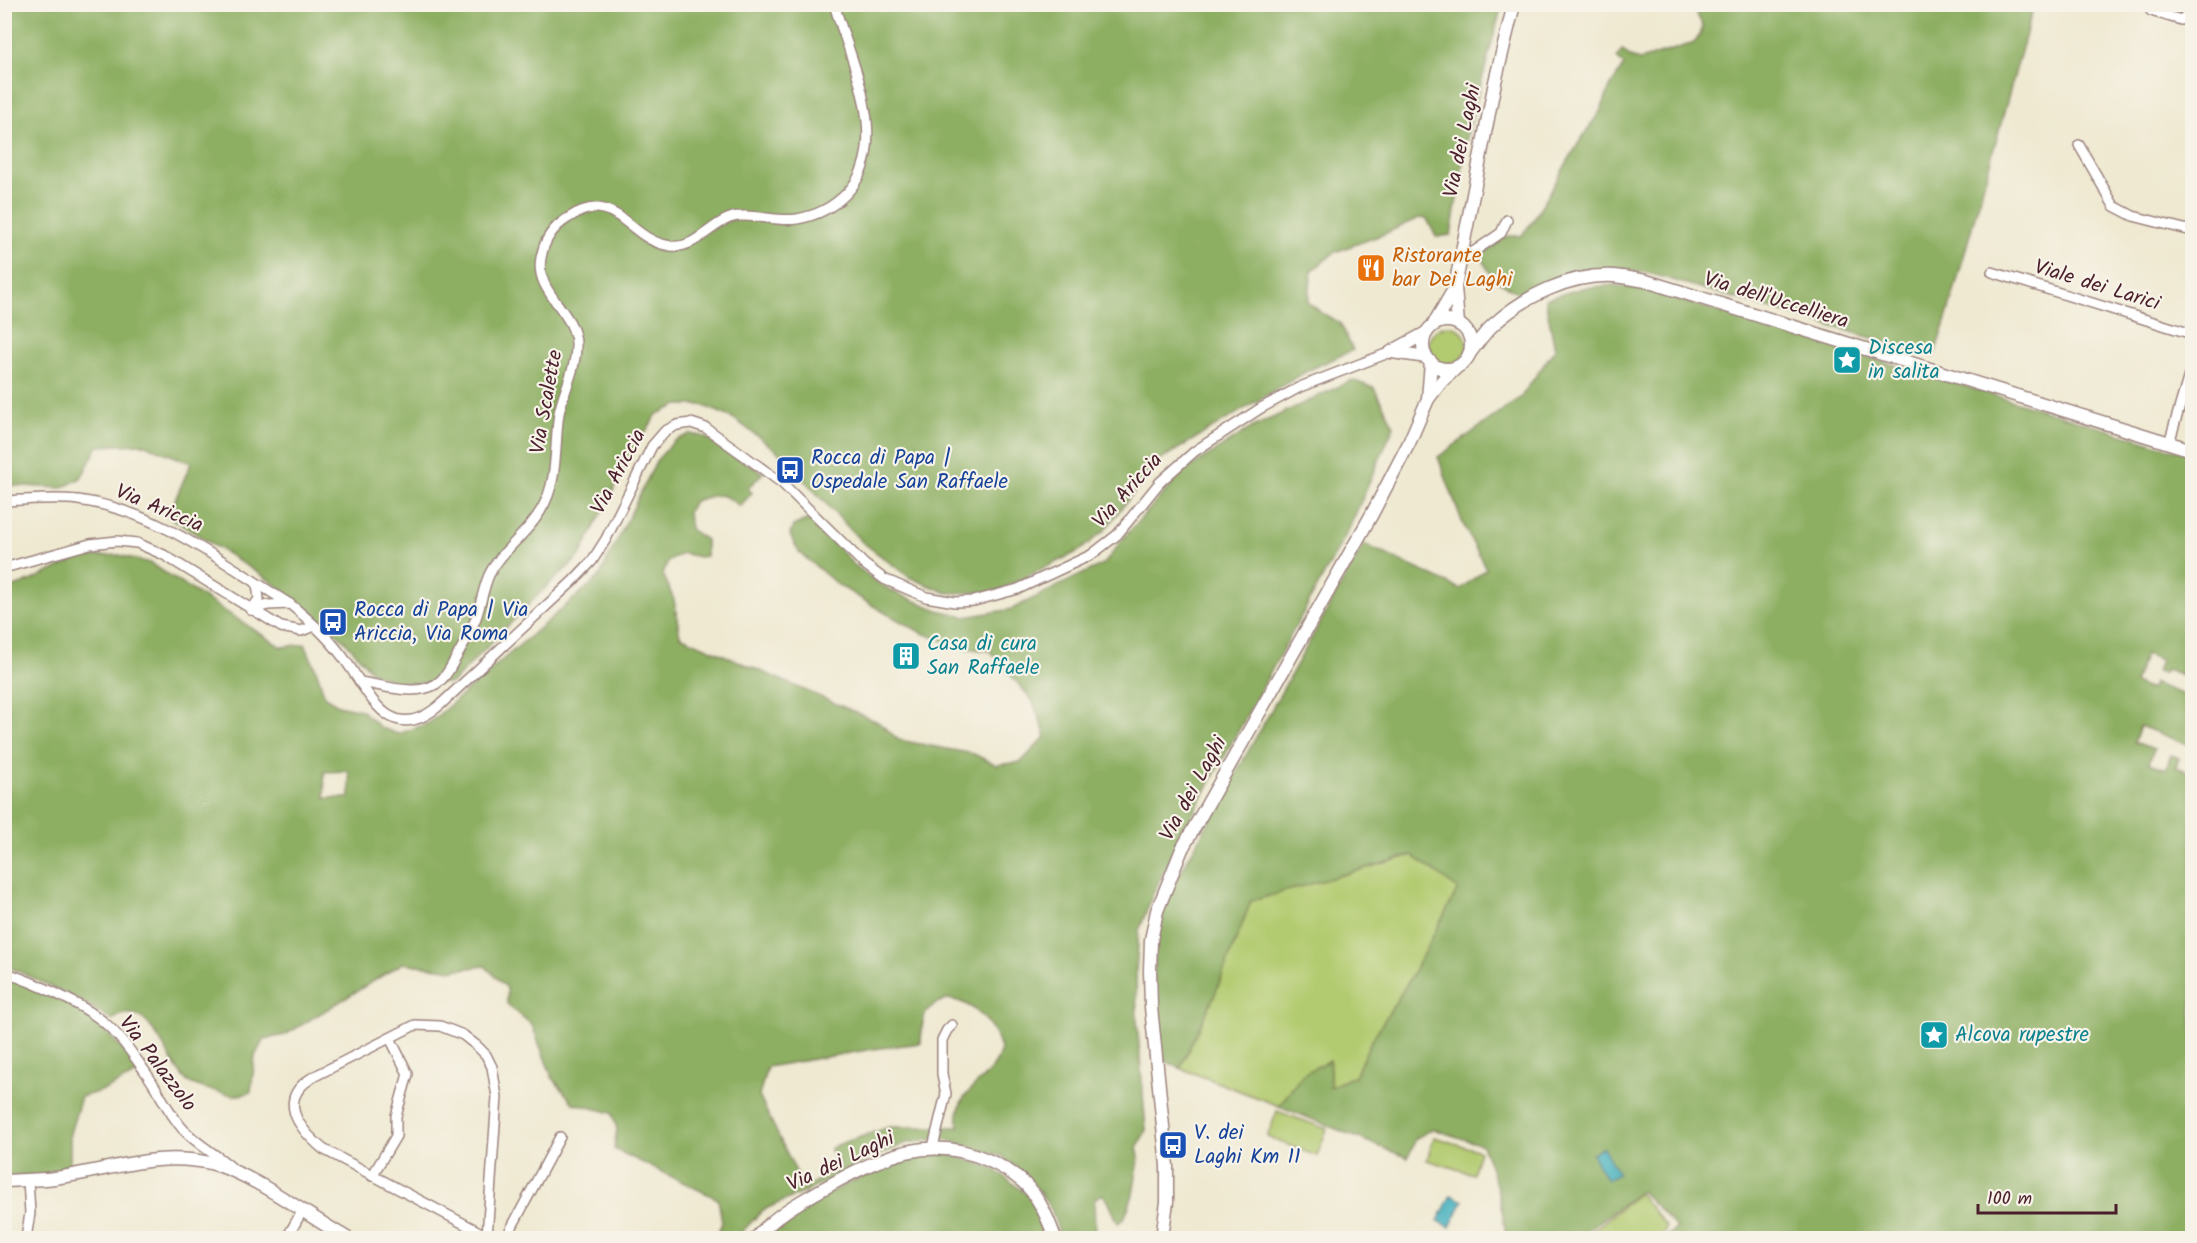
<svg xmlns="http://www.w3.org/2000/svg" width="2197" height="1243" font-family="Kalam,sans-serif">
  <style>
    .green { fill: #b2cb70; stroke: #7e754e; stroke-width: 1.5 }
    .forest { fill: #8daf62; stroke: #6c6746; stroke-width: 1.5; fill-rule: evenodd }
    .water { fill: #42b0be; stroke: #466874; stroke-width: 1.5 }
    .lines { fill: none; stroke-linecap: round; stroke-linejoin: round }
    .street-casing { stroke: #9c847e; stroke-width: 12 }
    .secondary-casing { stroke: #9c847e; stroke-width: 15 }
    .street { stroke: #fff; stroke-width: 9 }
    .secondary { stroke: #fff; stroke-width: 12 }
    .labels { text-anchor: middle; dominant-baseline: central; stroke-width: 4.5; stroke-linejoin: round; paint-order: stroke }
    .street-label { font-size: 21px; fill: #4a1f2b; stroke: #f7f3e8 }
    .food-label { font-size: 21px; fill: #c56008; stroke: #f7f3e8; text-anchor: start }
    .culture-label { font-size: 21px; fill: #0d838f; stroke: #f7f3e8; text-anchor: start }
    .transit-label { font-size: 21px; fill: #164399; stroke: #f7f3e8; text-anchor: start }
  </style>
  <rect width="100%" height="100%" fill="#f7f3e8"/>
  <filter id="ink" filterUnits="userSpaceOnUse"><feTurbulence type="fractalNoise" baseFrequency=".0167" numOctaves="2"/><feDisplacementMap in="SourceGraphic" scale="12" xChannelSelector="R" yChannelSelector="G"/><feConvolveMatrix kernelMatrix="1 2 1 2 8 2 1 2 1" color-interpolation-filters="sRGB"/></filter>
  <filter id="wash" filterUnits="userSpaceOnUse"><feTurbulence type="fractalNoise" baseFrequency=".008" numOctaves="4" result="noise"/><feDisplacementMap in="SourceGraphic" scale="24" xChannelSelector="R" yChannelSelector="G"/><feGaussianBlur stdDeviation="1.35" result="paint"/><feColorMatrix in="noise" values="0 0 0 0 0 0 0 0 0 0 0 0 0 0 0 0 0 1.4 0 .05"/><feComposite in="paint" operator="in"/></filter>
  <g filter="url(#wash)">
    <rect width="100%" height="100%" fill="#efe9d1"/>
    <g class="green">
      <circle cx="1448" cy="345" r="19"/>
      <path d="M1412 855 1459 889 1407 984 1370 1043 1355 1076 1330 1087V1060L1303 1074 1279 1106 1180 1068 1215 994 1251 901Z"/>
      <path d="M1277 1111 1327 1129 1317 1156 1267 1137Z"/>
      <path d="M1434 1137 1480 1151 1473 1174 1427 1160Z"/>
      <path d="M1639 1193 1666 1226 1665 1233 1658 1238H1584Z"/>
    </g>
    <g class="forest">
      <path d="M4 5H1502L1468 132 1451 235 1436 237 1427 219 1419 218 1384 234 1335 252 1312 271 1308 302 1322 313 1340 323 1353 350 1307 371 1158 461 1104 531 1079 551 995 592 947 593 909 577 861 541 777 451 733 418 702 405H678L657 414 634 450 579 557 545 588 452 683H400L373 673 344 640 269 580 168 516 191 463 143 444 98 446 81 478 62 488 5 485Z"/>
      <path d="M1688 5H2034L1948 313 1934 356 1648 273 1613 269 1579 272 1519 293 1494 280 1480 256 1507 236H1521L1533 221 1578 144 1601 110 1610 87 1624 65 1617 58 1622 50 1630 57 1640 60 1694 43 1700 35 1703 26 1696 13Z"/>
      <path d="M1613 285 1643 289 2192 455V679L2166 669 2164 673 2157 671 2161 660 2145 654 2134 683 2151 690 2153 683 2192 698V746L2140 726 2134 742 2154 749 2149 763 2166 769 2171 755 2179 758 2176 767 2192 773V1238H1665L1677 1228 1641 1191 1577 1238H1506C1503 1206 1495 1176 1482 1145L1433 1129 1416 1138 1408 1158 1279 1106 1303 1074 1330 1060V1087L1355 1076 1370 1043 1407 984 1458 889 1412 855 1251 901 1215 994 1180 1068 1161 1059C1157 1010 1147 957 1164 909 1168 898 1174 886 1179 875L1364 544 1460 589 1486 569 1463 524 1438 457 1521 397 1555 349 1545 299 1582 288Z"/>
      <path d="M1352 380 1374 388 1394 426 1348 531 1183 832 1153 894 1139 931 1136 971 1137 1021 1146 1130 1137 1148 1139 1157 1133 1195 1124 1219 1118 1223 1108 1201 1102 1194 1094 1199 1095 1231 1091 1238H1061L1051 1209 1039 1191 1028 1178 1002 1156 942 1138 907 1143 869 1159 816 1187 763 1210 742 1232 731 1238H716L722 1222 718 1199 614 1149 617 1129 612 1113 573 1103 552 1077 532 1025 507 1004V988L485 966 453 970 403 963 285 1035 264 1039 255 1056 251 1092C247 1093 242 1095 237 1095 229 1096 194 1086 188 1082 165 1063 150 992 112 1020L79 1000 5 965V589L23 584 82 557 119 555 150 563 281 647 305 644 317 672 325 697 338 705 361 710 381 728 398 734 429 723 599 577 657 460 674 441 690 434 703 436 763 473 748 488 752 493 740 506C720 490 717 495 694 501L688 512 690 529 706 540V556L699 557 682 553 668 561 663 574 674 600 680 636 878 722 899 740 974 754 996 765 1021 762 1046 736 1032 700 990 651 963 648 922 633 882 611 838 585 799 552 790 535 793 526 806 520 815 521 852 563 878 583 898 594 938 610 965 617 1012 609 1105 563 1125 536 1184 471 1251 428ZM349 771 350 798H325L324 772ZM947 999C974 1001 994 1024 1001 1049 993 1085 953 1085 958 1127H889L837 1145 830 1149 840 1168 804 1188 759 1096 767 1067 873 1049 921 1043C922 1018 922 1007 947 999Z"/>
      <path d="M5 976 71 1005 100 1025 136 1064 137 1074 104 1090 81 1097 70 1133V1165L46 1174 5 1177Z"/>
      <path d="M948 1154 993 1168 1030 1197 1044 1238H762C779 1213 872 1171 903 1161 918 1156 933 1155 948 1154Z"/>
    </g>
    <g class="water">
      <path d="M1603 1147 1618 1174 1607 1180 1592 1154Z"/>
      <path d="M1451 1195 1463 1201 1450 1227 1438 1221Z"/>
    </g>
  </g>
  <g filter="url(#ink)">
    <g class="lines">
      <g class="street-casing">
        <g id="street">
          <path d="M2150 4 2151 11 2181 20 2192 10"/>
          <path d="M2079 145 2114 206 2133 216 2192 231"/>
          <path d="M1460 261 1501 233 1507 220"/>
          <path d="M1992 272 2192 334"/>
          <path d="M2169 443 2192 365"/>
          <path d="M4 501C29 500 53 497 78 500 157 510 223 563 290 604 307 618 325 634 339 652 367 685 386 752 441 704L573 581 592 561 606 539 652 446 665 431 677 425 691 423 706 428 782 483 864 564 884 579 926 597 955 602 974 601 1018 589 1091 555 1117 535 1160 482 1195 451 1261 408 1300 387 1391 352"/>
          <path d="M4 568 90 544 117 541 137 543 164 555 281 627 301 631 315 626"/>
          <path d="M251 610 268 605 290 604"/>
          <path d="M251 610 259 599 257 584"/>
          <path d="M360 682C383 685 414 697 436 684 444 679 449 671 453 663 462 648 470 634 476 618 481 604 483 589 489 575 501 550 527 535 541 510 559 481 554 445 559 413 564 389 577 368 576 343 574 310 534 292 541 258 544 240 553 227 568 218 617 186 627 241 671 246 698 250 715 216 741 216 760 215 778 222 797 219 815 216 832 208 846 194 894 146 850 59 834 4"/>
          <path d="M4 972C35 983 82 1003 106 1024 121 1037 133 1054 144 1070 158 1089 167 1111 182 1128 196 1144 216 1154 232 1168"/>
          <path d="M933 1147 946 1094 942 1074V1040L947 1030 952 1025"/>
          <path d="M372 1176 396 1136V1116L408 1074 390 1038"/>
          <path d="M487 1236 323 1149C298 1128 275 1098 315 1076L415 1025 440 1026 463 1035 477 1046 486 1055 492 1067 497 1097 487 1236 491 1238"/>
          <path d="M26 1238 30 1213 28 1180"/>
          <path d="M287 1238 302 1211"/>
          <path d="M506 1238 560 1137"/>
        </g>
      </g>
      <g class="secondary-casing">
        <g id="secondary">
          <circle cx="1447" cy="345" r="24"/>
          <path d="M1458 324 1455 287 1495 82 1514 4"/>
          <path d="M1433 325 1453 291"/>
          <path d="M1391 352 1426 333"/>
          <path d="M1392 352 1427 357"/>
          <path d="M1469 354C1477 344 1484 333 1493 325 1525 296 1569 274 1614 276 1624 277 1635 279 1646 281L2192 450"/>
          <path d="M1428 399 1442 381 1457 367"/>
          <path d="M4 1181C21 1180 38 1180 55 1178 107 1171 157 1151 210 1163 252 1173 308 1216 347 1238"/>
          <path d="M756 1238C776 1214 803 1200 830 1185 883 1156 931 1133 990 1161 1029 1179 1041 1199 1055 1238"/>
          <path d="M1162 1238 1167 1202V1166L1151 1007 1150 970 1151 940 1157 911 1182 849 1372 514 1409 443 1428 399 1431 362"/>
        </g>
      </g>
      <use href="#street" class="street"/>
      <use href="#secondary" class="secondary"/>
    </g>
  </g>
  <defs>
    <g id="restaurant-square" transform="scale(1.5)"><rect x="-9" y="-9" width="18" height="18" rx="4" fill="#e8710a" stroke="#f7f3e8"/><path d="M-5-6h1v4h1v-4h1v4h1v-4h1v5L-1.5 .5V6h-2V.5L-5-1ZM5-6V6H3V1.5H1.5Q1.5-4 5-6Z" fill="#fff"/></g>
    <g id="sight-square" transform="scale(1.5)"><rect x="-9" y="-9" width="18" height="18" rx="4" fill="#0f9aa8" stroke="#f7f3e8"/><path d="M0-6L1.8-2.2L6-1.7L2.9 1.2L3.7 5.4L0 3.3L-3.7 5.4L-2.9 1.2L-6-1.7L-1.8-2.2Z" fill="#fff"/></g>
    <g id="bus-square" transform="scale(1.5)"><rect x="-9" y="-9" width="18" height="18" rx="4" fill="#1a4fb4" stroke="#f7f3e8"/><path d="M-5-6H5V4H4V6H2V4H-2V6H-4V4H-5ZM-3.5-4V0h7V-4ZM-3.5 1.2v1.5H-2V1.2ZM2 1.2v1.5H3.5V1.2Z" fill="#fff"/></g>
    <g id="building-square" transform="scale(1.5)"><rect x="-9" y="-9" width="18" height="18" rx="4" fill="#0f9aa8" stroke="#f7f3e8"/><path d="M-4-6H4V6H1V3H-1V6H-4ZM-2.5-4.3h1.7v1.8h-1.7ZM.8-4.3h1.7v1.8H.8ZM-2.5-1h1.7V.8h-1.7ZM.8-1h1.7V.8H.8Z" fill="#fff"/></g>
  </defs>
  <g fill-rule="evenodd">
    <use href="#restaurant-square" x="1371" y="268"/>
    <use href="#sight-square" x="1847" y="360"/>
    <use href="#bus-square" x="790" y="470"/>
    <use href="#bus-square" x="333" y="622"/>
    <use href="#building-square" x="906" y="656"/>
    <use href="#sight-square" x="1934" y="1035"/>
    <use href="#bus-square" x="1173" y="1145"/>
  </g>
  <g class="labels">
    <g class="street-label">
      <text transform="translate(1463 141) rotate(-78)">Via dei Laghi</text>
      <text transform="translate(2097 286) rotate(17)">Viale dei Larici</text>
      <text transform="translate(1776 301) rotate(17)">Via dell'Uccelliera</text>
      <text transform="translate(547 402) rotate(-80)">Via Scalette</text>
      <text transform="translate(619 472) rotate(-62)">Via Ariccia</text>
      <text transform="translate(1128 491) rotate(-48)">Via Ariccia</text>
      <text transform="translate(159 509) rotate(23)">Via Ariccia</text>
      <text transform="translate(1194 789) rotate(-61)">Via dei Laghi</text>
      <text transform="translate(157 1064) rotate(53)">Via Palazzolo</text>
      <text transform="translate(841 1162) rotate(-25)">Via dei Laghi</text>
    </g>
    <g class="food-label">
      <text x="1392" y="256">Ristorante<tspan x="1392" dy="24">bar Dei Laghi</tspan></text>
    </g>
    <g class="culture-label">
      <text x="1868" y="348">Discesa<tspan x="1868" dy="24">in salita</tspan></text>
      <text x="927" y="644">Casa di cura<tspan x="927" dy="24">San Raffaele</tspan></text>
      <text x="1955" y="1035">Alcova rupestre</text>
    </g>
    <g class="transit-label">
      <text x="811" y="458">Rocca di Papa |<tspan x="811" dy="24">Ospedale San Raffaele</tspan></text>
      <text x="354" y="610">Rocca di Papa | Via<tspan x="354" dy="24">Ariccia, Via Roma</tspan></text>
      <text x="1194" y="1133">V. dei<tspan x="1194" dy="24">Laghi Km 11</tspan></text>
    </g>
  </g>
  <rect width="2197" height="1243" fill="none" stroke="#f7f3e8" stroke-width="24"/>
  <path d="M1978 1204v9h138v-9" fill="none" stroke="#4a1f2b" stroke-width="3"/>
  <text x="1987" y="1204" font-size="18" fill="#4a1f2b" stroke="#f7f3e8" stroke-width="4.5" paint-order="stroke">100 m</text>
</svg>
